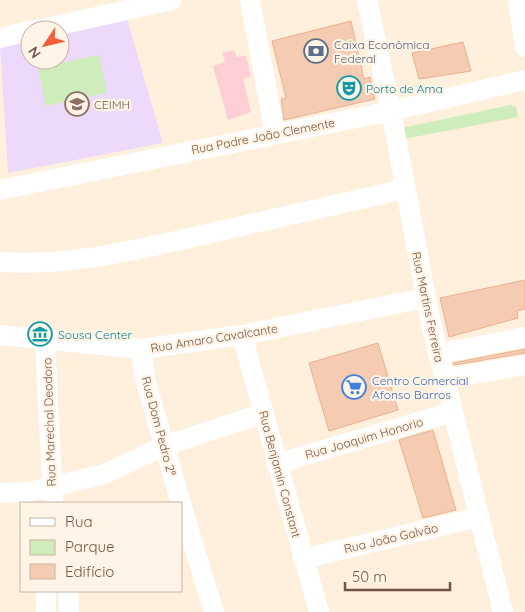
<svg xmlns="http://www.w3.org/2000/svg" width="525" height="612" font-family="Quicksand,sans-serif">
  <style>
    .education { fill: #eddafa }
    .medical { fill: #fdcfd5 }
    .green { fill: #cfecbb }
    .building { fill: #f5ccb2; stroke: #e9b191 }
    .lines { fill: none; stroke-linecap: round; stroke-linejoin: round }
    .minor { stroke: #fff; stroke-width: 20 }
    .labels { text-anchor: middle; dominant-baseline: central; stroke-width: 4.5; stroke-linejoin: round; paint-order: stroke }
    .service-label { font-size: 12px; fill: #4e5e75; stroke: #fff4e5; text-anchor: start }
    .culture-label { font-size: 12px; fill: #0d838f; stroke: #fff4e5; text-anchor: start }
    .education-label { font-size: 12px; fill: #785e54; stroke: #fff4e5; text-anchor: start }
    .street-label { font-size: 12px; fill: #755444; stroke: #fff4e5 }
    .shop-label { font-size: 12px; fill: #366cbe; stroke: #fff4e5; text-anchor: start }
  </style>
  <rect width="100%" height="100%" fill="#fef0dc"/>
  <path class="education" d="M126 15 163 143 8 173 0 47 30 39V60H60V32Z"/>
  <path class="medical" d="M234 50 237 57 246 56 251 77 243 79 251 112 228 120 213 66 225 62 222 53Z"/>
  <g class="green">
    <path d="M99 55 107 93 46 106 38 68Z"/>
    <path d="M510 105 516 107 518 117 404 139 402 128Z"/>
  </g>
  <g class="building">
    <path d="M351 21 364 79 370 77 375 99 284 120 281 99 286 98 272 41Z"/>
    <path d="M463 42 471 71 419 79 412 53Z"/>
    <path d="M525 280V309L517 311 518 318 449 337 440 298Z"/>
    <path d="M378 343 398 410 329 431 309 363Z"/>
    <path d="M525 349V353L454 365 453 363Z"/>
    <path d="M433 430 456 510 423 518 399 440Z"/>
  </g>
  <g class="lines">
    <g class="minor">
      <path d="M250 0 275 134"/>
      <path d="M367 0 391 111 430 319 503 612"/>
      <path d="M518 0 525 47"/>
      <path d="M37 30 172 0"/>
      <path d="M0 38 30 31"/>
      <path d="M0 190 391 111 525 80"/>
      <path d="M0 262C69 267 141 249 207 234 273 219 339 204 405 189"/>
      <path d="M0 335 141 349 242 335 425 298"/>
      <path d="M242 335 319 612"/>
      <path d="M45 341 53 503"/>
      <path d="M141 349 145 379 181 503"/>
      <path d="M438 354 525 337"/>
      <path d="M444 379 525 365"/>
      <path d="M276 464 452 412"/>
      <path d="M0 493 30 492 105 474 164 446 264 413"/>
      <path d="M181 504 214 612"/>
      <path d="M303 559 479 517"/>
      <path d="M46 591V612"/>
      <path d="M68 591 69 612"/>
    </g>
  </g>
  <defs>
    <g id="bank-ring" transform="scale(1.25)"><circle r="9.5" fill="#fff4e5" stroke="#5c6f8a" stroke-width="1.5"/><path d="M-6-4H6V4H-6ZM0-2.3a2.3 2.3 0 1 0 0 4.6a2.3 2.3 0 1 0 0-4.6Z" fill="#5c6f8a"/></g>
    <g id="theatre-ring" transform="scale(1.25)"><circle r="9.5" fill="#fff4e5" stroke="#0f9aa8" stroke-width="1.5"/><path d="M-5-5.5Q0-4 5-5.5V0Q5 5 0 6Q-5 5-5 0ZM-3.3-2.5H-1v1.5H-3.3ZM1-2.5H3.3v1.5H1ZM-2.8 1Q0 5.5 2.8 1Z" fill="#0f9aa8"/></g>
    <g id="school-ring" transform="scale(1.25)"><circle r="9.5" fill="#fff4e5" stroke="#8d6e63" stroke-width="1.5"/><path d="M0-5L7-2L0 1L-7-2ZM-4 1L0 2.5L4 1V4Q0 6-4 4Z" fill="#8d6e63"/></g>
    <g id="museum-ring" transform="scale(1.25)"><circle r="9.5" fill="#fff4e5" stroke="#0f9aa8" stroke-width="1.5"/><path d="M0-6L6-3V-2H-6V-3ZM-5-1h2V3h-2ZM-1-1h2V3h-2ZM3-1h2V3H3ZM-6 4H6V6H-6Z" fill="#0f9aa8"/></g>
    <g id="supermarket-ring" transform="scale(1.25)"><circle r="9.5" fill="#fff4e5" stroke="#3f7fe0" stroke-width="1.5"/><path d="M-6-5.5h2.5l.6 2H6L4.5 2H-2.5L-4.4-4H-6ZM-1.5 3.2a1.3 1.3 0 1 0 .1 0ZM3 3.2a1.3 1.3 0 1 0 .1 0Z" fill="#3f7fe0"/></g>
  </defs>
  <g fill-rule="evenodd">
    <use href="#bank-ring" x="316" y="51"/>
    <use href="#theatre-ring" x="349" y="88"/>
    <use href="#school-ring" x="77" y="104"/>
    <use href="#museum-ring" x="40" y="334"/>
    <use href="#supermarket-ring" x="354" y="387"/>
  </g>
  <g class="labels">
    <g class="service-label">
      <text x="334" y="44">Caixa Econômica<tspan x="334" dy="14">Federal</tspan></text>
    </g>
    <g class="culture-label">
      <text x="366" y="88">Porto de Ama</text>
      <text x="58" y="334">Sousa Center</text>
    </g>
    <g class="education-label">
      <text x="94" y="104">CEIMH</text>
    </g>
    <g class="street-label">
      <text transform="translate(263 136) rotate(-11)">Rua Padre João Clemente</text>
      <text transform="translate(428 307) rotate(78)">Rua Martins Ferreira</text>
      <text transform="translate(214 338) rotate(-9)">Rua Amaro Cavalcante</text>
      <text transform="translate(49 422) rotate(-92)">Rua Marechal Deodoro</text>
      <text transform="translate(159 426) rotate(75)">Rua Dom Pedro 2ª</text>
      <text transform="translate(364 438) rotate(-16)">Rua Joaquim Honorio</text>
      <text transform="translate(280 474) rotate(75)">Rua Benjamin Constant</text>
      <text transform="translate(391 538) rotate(-13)">Rua João Galvão</text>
    </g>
    <g class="shop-label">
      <text x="372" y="380">Centro Comercial<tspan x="372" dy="14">Afonso Barros</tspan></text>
    </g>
  </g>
  <rect x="20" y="502" width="162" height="90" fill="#fff4e5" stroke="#c8b4a5"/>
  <rect x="30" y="518" width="25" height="8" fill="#ffffff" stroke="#c8b4a5"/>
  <text x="65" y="527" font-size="15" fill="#755444">Rua</text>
  <rect x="30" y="540" width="25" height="15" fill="#cfecbb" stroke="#c8b4a5"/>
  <text x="65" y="552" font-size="15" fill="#755444">Parque</text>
  <rect x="30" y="564" width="25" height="15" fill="#f5ccb2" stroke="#c8b4a5"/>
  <text x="65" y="577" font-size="15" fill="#755444">Edifício</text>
  <g transform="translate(45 45) rotate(235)"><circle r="24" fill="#fff4e5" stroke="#c8b4a5"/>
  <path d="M0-4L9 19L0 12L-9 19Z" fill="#f35d37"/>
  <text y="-8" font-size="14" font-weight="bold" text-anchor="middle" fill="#755444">N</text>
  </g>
  <path d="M345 582v8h105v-8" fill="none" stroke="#755444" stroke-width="2.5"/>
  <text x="352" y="582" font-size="15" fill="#755444" stroke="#fff4e5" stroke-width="4" paint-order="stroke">50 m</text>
</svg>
